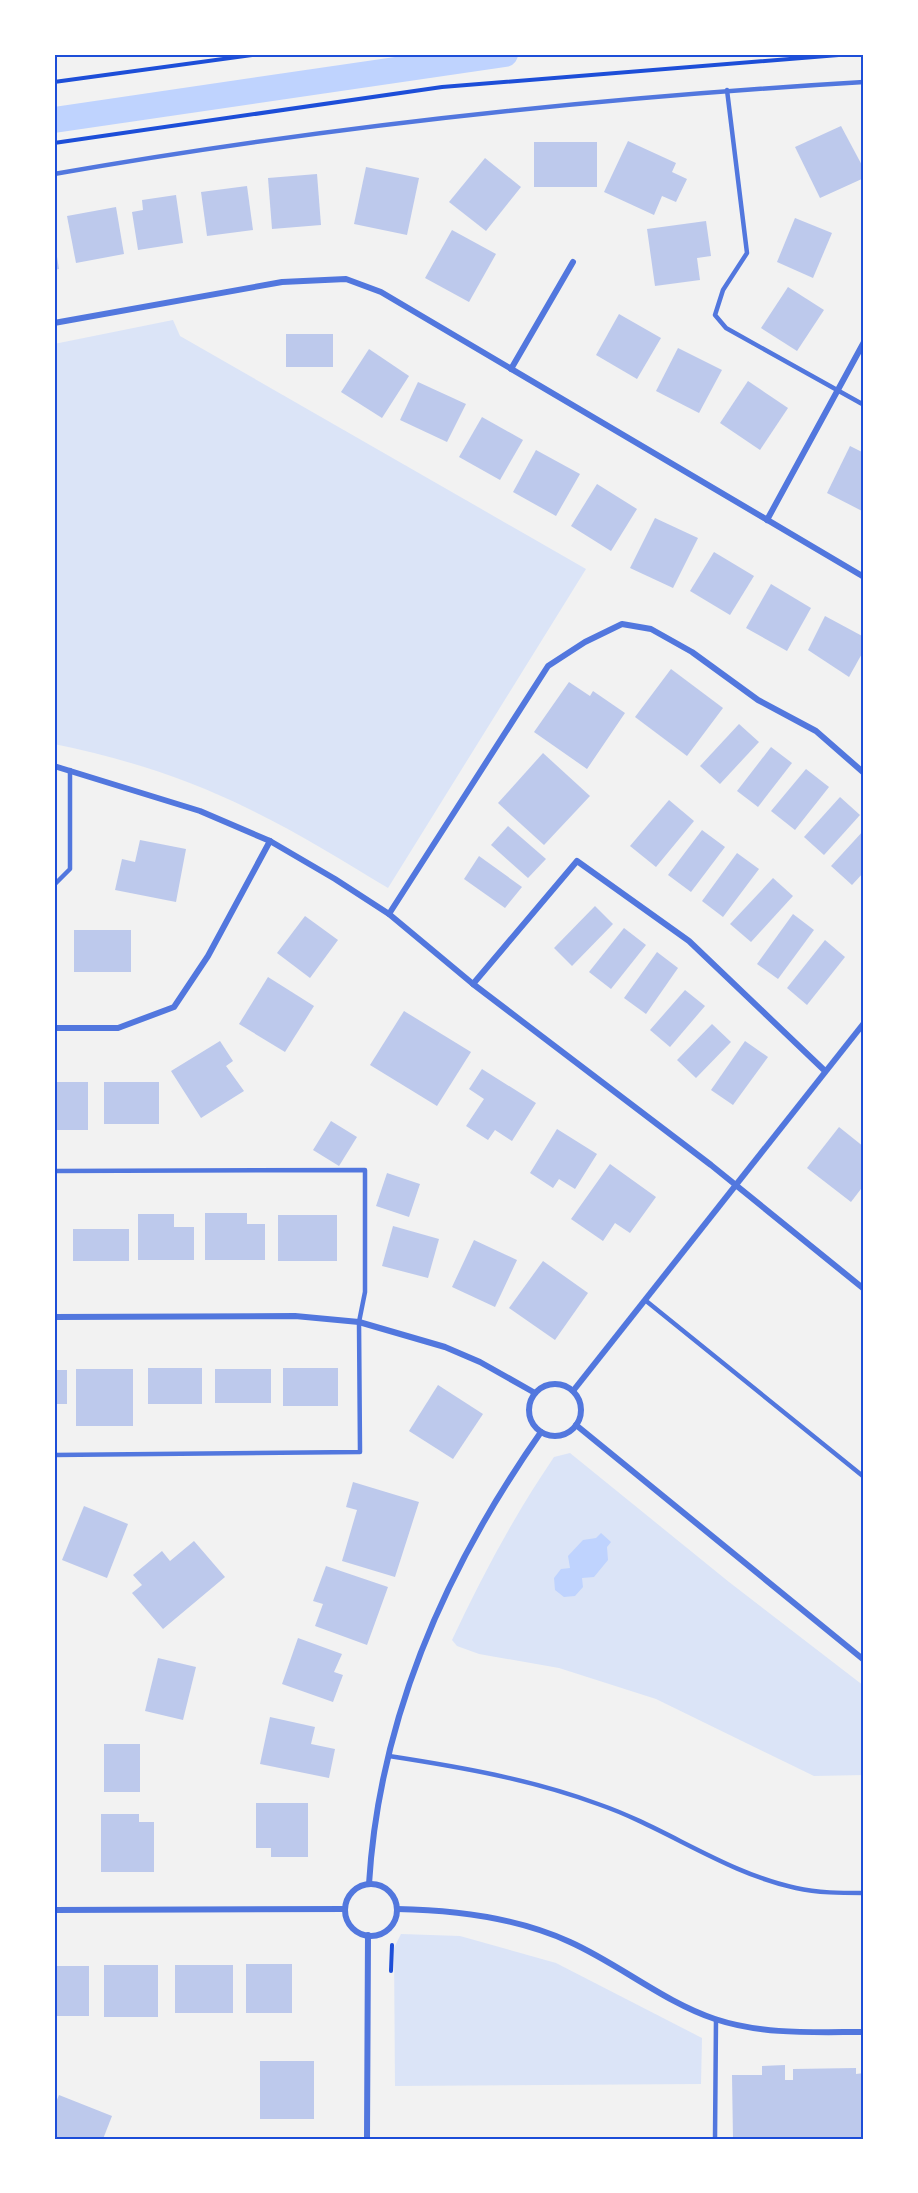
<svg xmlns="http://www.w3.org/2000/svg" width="918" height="2193" font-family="'IBM Plex Sans',sans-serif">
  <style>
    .green { fill: #dbe4f7 }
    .water { fill: #bfd3fe }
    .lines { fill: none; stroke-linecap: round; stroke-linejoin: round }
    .canal { stroke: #bfd3fe; stroke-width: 26 }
    .building { fill: #bdc9ec }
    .path { stroke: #1d4ed8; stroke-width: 4 }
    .service { stroke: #5277de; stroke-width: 4.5 }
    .minor { stroke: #5277de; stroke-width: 6 }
    .neatline { fill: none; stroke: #1d4ed8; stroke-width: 2 }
  </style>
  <rect width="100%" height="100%" fill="#f2f2f2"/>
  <g class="green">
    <path d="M173 320 180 336 586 569 388 888C343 861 297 832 249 809 189 779 120 757 54 744V344Z"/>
    <path d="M570 1453 729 1582 864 1686V1775L814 1776 656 1699 559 1668 479 1654 457 1646 452 1640C482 1576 514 1516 554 1457Z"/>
    <path d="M401 1934 460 1936 556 1963 702 2038 701 2084 395 2086 394 1948Z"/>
  </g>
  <path class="water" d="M601 1533 611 1542 607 1547 608 1560 594 1577 582 1578 583 1587 575 1596 564 1597 555 1590 554 1578 561 1569 570 1568 568 1556 583 1540 596 1538Z"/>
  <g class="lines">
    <path class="canal" d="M54 120 505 54"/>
  </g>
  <g class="building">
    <path d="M841 126 864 169V178L820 198 795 147Z"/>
    <path d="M628 141 676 163 672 172 687 179 676 202 662 196 654 215 604 192Z"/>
    <rect x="534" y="142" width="63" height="45"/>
    <path d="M485 158 521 187 486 231 449 202Z"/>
    <path d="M366 167 419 178 407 235 354 224Z"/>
    <path d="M317 174 321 225 272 229 268 178Z"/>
    <path d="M247 186 253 230 207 236 201 192Z"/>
    <path d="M176 195 183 243 138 250 132 212 143 210 142 200Z"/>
    <path d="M116 207 124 254 76 263 67 216Z"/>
    <path d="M795 218 832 233 813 278 777 262Z"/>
    <path d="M706 221 711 256 697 258 700 280 655 286 647 229Z"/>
    <path d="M452 230 496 254 469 302 425 278Z"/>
    <path d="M54 238 59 269 54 270Z"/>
    <path d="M788 287 824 310 797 351 761 328Z"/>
    <path d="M619 314 661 338 637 379 596 355Z"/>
    <rect x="286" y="334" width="47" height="33"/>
    <path d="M678 348 722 370 699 413 656 391Z"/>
    <path d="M369 349 409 376 382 418 341 392Z"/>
    <path d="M748 381 788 408 760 450 720 423Z"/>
    <path d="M418 382 466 404 447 442 400 420Z"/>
    <path d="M482 417 523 440 500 480 459 457Z"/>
    <path d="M850 446 864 453V512L827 493Z"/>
    <path d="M536 450 580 474 556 516 513 492Z"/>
    <path d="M597 484 637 509 611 551 571 526Z"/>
    <path d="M655 518 698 538 673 588 630 568Z"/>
    <path d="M714 552 754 576 730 615 690 591Z"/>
    <path d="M771 584 811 608 787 651 746 628Z"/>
    <path d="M825 616 864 637V650L849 677 808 650Z"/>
    <path d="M671 669 723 708 687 756 635 717Z"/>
    <path d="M569 682 590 696 593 691 625 713 587 769 534 732Z"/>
    <path d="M739 724 759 742 720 784 700 766Z"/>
    <path d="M771 747 792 763 758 807 737 791Z"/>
    <path d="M543 753 590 796 544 845 498 803Z"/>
    <path d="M806 769 829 787 795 830 771 811Z"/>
    <path d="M840 797 860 815 824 855 804 837Z"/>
    <path d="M669 800 694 821 656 867 630 846Z"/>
    <path d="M508 826 546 859 528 878 491 845Z"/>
    <path d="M702 830 725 847 691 892 668 875Z"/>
    <path d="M864 830V872L852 885 831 866Z"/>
    <path d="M140 840 186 849 176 902 115 890 122 859 135 862Z"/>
    <path d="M737 853 759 869 723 917 702 901Z"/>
    <path d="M479 856 522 887 505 908 464 879Z"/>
    <path d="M773 878 793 896 751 942 730 924Z"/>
    <path d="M595 906 613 924 572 966 554 948Z"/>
    <path d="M793 914 814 930 778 979 757 964Z"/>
    <path d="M305 916 338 940 310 978 277 953Z"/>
    <path d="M624 928 646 945 611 989 589 972Z"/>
    <rect x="74" y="930" width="57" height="42"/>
    <path d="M825 940 845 957 807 1005 787 988Z"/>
    <path d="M657 952 678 968 646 1014 624 998Z"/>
    <path d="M268 977 314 1006 285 1052 239 1024Z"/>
    <path d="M685 990 705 1006 670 1047 650 1030Z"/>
    <path d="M404 1011 471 1052 437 1106 370 1065Z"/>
    <path d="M712 1024 731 1042 696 1078 677 1060Z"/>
    <path d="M220 1041 233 1061 226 1066 244 1091 201 1118 171 1071Z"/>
    <path d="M745 1041 768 1057 733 1105 711 1090Z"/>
    <path d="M482 1069 536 1103 512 1141 495 1130 488 1140 466 1126 484 1099 469 1089Z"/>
    <rect x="54" y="1082" width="34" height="48"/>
    <rect x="104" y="1082" width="55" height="42"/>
    <path d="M331 1121 357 1137 339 1166 313 1150Z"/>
    <path d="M839 1127 864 1147V1185L851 1202 807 1168Z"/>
    <path d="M557 1129 597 1154 575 1189 559 1179 553 1188 530 1173Z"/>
    <path d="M610 1164 656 1197 630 1233 615 1223 603 1241 571 1219Z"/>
    <path d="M387 1173 420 1184 409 1217 376 1206Z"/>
    <rect x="54" y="1213" width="3" height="47"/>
    <path d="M205 1213H247V1224H265V1260H205Z"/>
    <path d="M138 1214H174V1227H194V1260H138Z"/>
    <rect x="278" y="1215" width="59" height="46"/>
    <path d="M393 1226 439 1239 428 1278 382 1266Z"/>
    <rect x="73" y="1229" width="56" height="32"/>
    <path d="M474 1240 517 1260 495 1307 452 1287Z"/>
    <path d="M543 1261 588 1293 555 1340 509 1308Z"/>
    <rect x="148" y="1368" width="54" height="36"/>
    <rect x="283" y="1368" width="55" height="38"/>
    <rect x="76" y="1369" width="57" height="57"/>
    <rect x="215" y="1369" width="56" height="34"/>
    <rect x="54" y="1370" width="13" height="34"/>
    <path d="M438 1385 483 1414 453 1459 409 1431Z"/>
    <path d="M353 1482 419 1502 395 1577 342 1561 357 1510 346 1507Z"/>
    <path d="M84 1506 128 1524 107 1578 62 1560Z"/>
    <path d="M194 1541 225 1577 163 1629 132 1593 142 1585 133 1575 162 1551 170 1561Z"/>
    <path d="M326 1566 388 1587 367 1645 315 1626 323 1604 313 1601Z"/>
    <path d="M298 1638 342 1654 334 1672 343 1675 333 1702 282 1684Z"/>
    <path d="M158 1658 196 1667 183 1720 145 1711Z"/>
    <path d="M270 1717 315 1727 311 1744 335 1749 329 1778 260 1764Z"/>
    <rect x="104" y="1744" width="36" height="48"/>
    <path d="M256 1803H308V1857H271V1848H256Z"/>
    <path d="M101 1814H139V1822H154V1872H101Z"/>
    <rect x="246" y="1964" width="46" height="49"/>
    <rect x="104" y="1965" width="54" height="52"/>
    <rect x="175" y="1965" width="58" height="48"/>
    <rect x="54" y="1966" width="35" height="50"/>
    <rect x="260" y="2061" width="54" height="58"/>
    <path d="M785 2065V2080H793V2069L856 2068V2074L864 2073V2139H733L732 2075H762V2066Z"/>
    <path d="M59 2095 112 2116 103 2139H54V2107Z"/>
  </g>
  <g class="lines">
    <g class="path">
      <path d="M54 82 260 54"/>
      <path d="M54 143 442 87 851 54"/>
      <path d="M391 1971 392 1945"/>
    </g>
    <g class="service">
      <path d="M727 90 747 253 723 290 715 315 726 328 864 405"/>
      <path d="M54 174C322 127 592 98 864 82"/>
      <path d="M54 885 70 869V770"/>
      <path d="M54 1171 365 1170V1292L359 1322 360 1452 54 1455"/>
      <path d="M645 1300 864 1477"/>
      <path d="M389 1756C460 1767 530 1779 598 1804 665 1827 726 1873 796 1888 818 1893 841 1893 864 1893"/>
      <path d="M715 2139 716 2019"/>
    </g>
    <g class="minor">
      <path d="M54 323 282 282 346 279 381 292 864 577"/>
      <path d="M511 369 573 262"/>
      <path d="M767 520 864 342"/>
      <path d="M54 766 200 811 270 841 335 879 389 914 473 984 711 1165 864 1289"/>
      <path d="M389 914 548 666 585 642 622 624 651 629 692 652 758 700 816 731 864 773"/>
      <path d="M473 984 577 861 689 941 824 1070"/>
      <path d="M54 1028H118L174 1007 208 956 270 841"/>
      <path d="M54 1317 295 1316 359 1322 445 1347 480 1362 535 1393"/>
      <circle cx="555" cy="1410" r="26"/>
      <path d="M573 1391 864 1023"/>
      <path d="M576 1425 864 1660"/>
      <path d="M369 1884C379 1719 447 1566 541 1432"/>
      <circle cx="371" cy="1910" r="26"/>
      <path d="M397 1909C455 1910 516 1917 570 1942 619 1964 664 2002 715 2019 763 2035 814 2032 864 2032"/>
      <path d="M54 1910 345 1909"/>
      <path d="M367 2139 368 1935"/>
    </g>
  </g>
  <rect width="918" height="2193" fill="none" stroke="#ffffff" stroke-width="111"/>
  <rect x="56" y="56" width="806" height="2082" class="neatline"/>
</svg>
